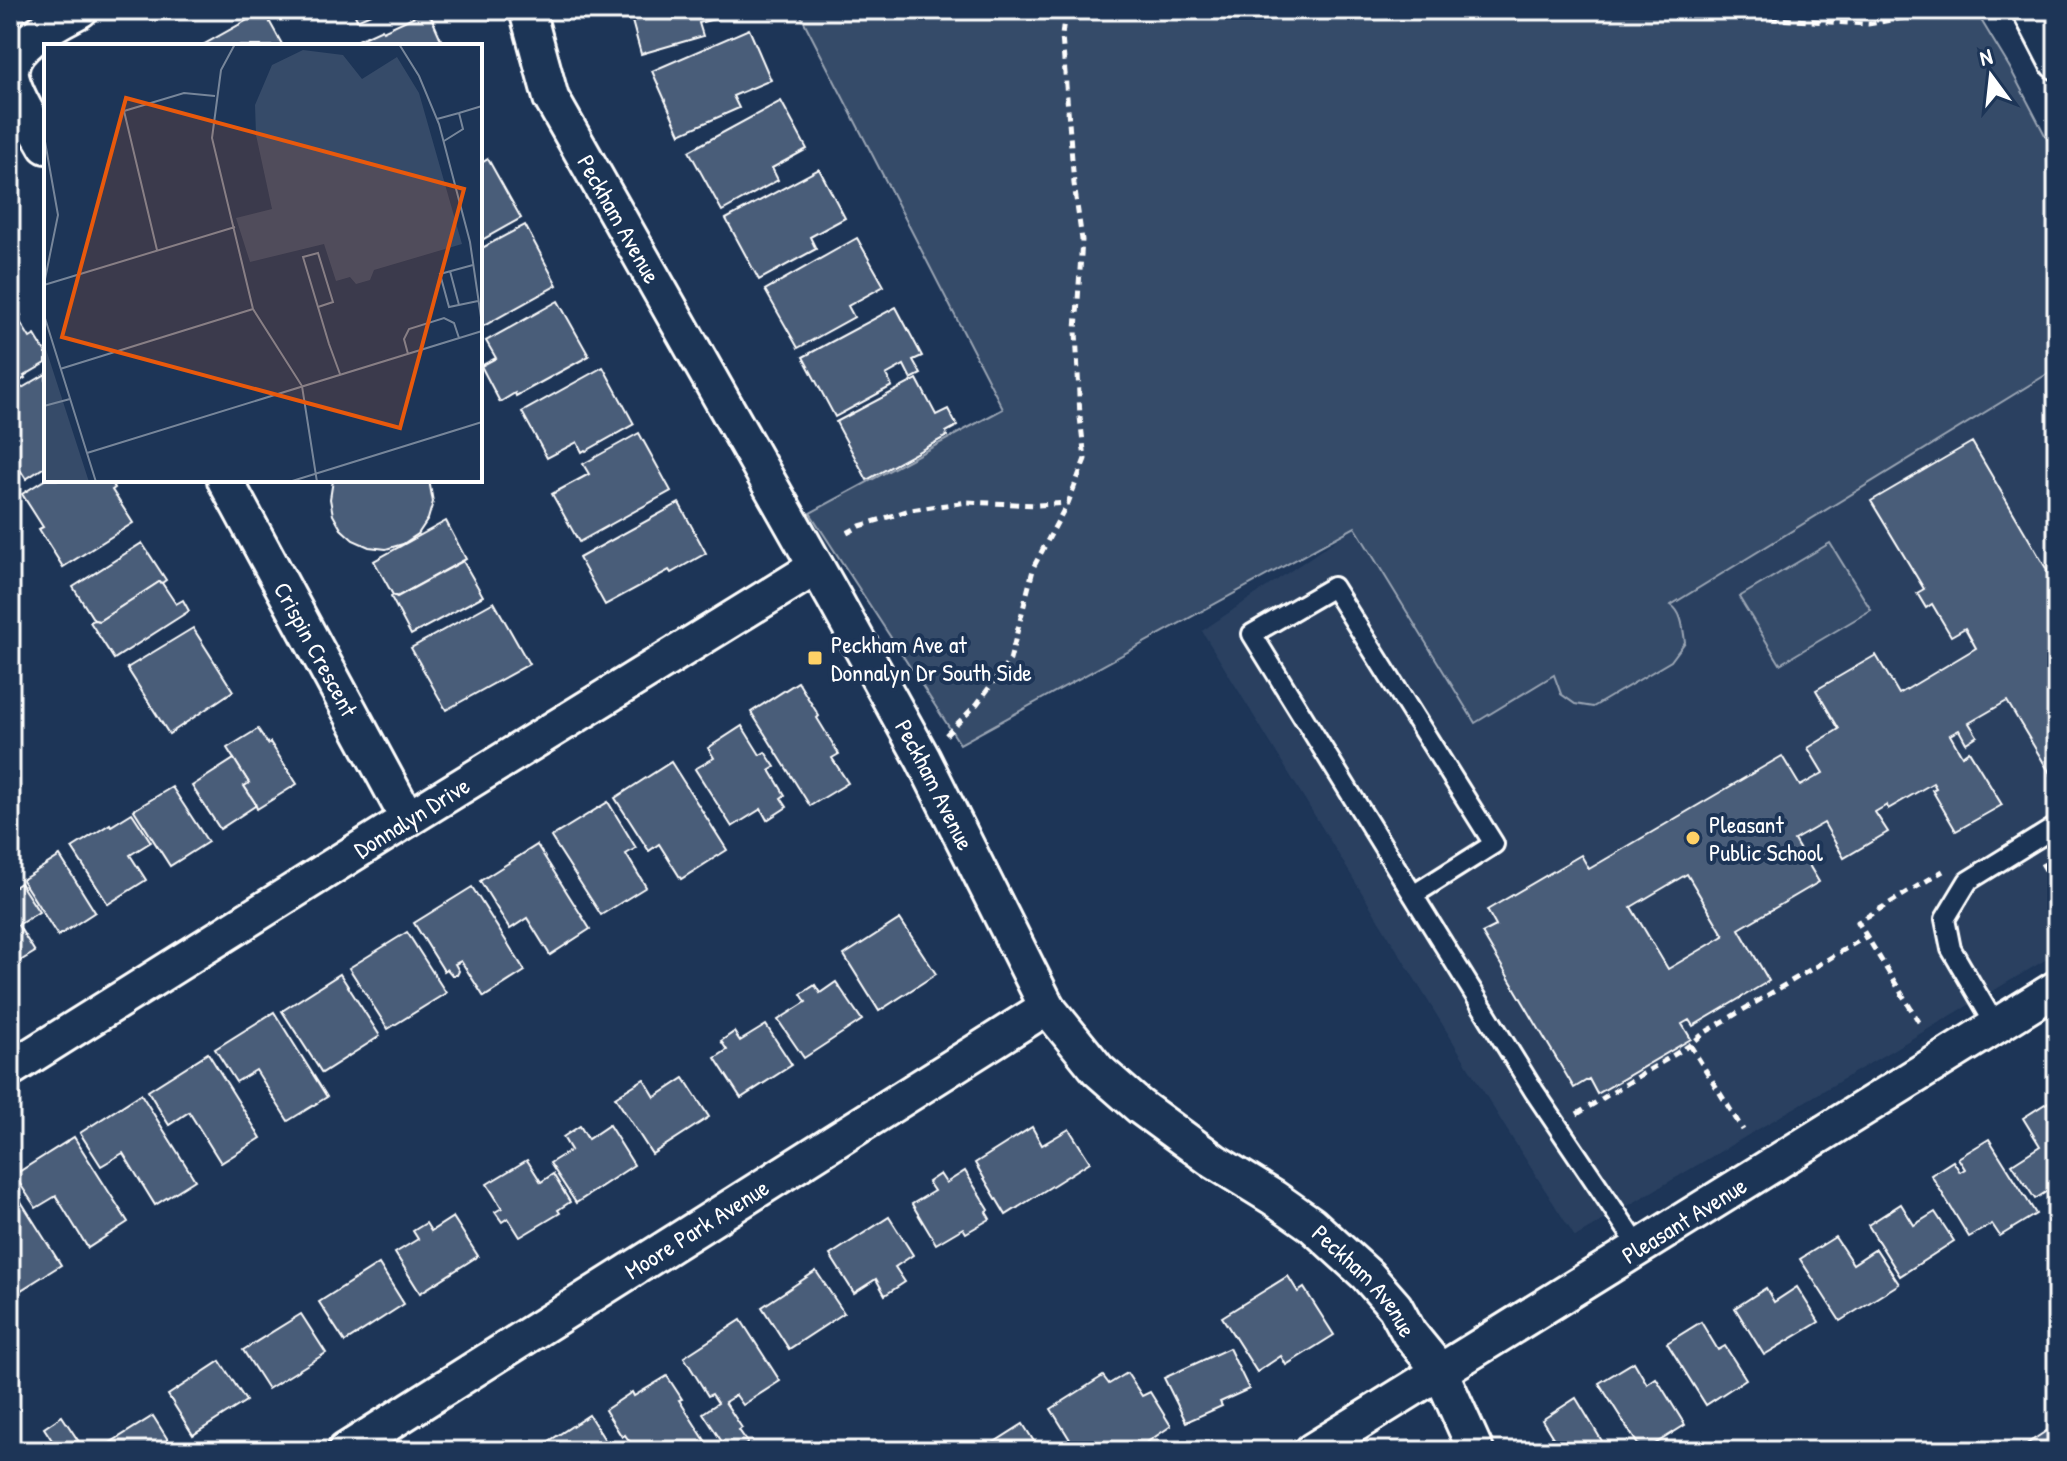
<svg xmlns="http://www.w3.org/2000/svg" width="2067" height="1461" font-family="'Patrick Hand',sans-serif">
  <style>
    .built { fill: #2a4161 }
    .green { fill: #364b69; stroke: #9aa5b4; stroke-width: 2 }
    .building { fill: #4a5d79; stroke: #fff; stroke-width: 2; fill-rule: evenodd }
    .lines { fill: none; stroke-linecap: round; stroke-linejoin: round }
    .lane-casing { stroke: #fff; stroke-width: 24 }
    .street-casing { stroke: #fff; stroke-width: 40 }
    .path { stroke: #fff; stroke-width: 5; stroke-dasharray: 8 6; stroke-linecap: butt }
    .lane { stroke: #1d3557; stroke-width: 18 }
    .street { stroke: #1d3557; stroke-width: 34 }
    .poi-dot { fill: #ffd166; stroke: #1d3557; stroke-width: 3 }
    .labels { text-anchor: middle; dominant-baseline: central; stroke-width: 8; stroke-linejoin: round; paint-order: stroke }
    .street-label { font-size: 24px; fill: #fff; stroke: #1d3557 }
    .poi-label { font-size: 24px; fill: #fff; stroke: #1d3557; text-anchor: start }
    .inset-road { fill: none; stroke: #77869a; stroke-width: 2 }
    .view { fill: #e8590c; fill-opacity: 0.15; stroke: #e8590c; stroke-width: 4 }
    .inset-edge { fill: none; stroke: #fff; stroke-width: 4 }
  </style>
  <rect width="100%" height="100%" fill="#1d3557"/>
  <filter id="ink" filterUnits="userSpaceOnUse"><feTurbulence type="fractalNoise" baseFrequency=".0125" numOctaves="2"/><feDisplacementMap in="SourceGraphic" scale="16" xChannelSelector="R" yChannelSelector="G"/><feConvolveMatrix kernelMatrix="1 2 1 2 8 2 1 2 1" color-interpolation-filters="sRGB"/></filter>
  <g filter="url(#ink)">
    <path class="built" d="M2057 368V953L1575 1237 1507 1130 1202 631 1355 527 1476 722Z"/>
    <g class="green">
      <path d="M798 10H1975L2010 68 2057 158V368L1671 605C1682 612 1683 628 1685 642L1671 661 1593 707 1575 704 1561 694 1554 675 1475 723 1355 527 960 744 810 513 1003 409Z"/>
      <path d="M1830 543 1871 610 1780 664 1739 597Z"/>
    </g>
    <g class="building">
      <path d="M353 10H380L357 20Z"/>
      <path d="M428 10 444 46H345L382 29 383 31Z"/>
      <path d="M629 10H739L740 12 699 23 703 36 641 54Z"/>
      <path d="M262 12 265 18 267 17 283 46H201Z"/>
      <path d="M749 29 771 80 733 96 739 108 680 134 652 71Z"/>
      <path d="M781 101 807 149 772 168 778 180 722 211 689 151Z"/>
      <path d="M488 159 521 218 480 241V164Z"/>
      <path d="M819 169 845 218 810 237 816 249 759 280 726 219Z"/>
      <path d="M525 225 557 285 480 328V249Z"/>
      <path d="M857 238 884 286 848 306 854 317 798 348 765 290Z"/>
      <path d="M10 297 21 315 17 317 30 338 35 335 46 353V363L24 376 25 378 10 387Z"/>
      <path d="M558 301 589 356 516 396 515 393 500 402 481 366 496 358 486 341Z"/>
      <path d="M896 307 922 356 913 360 921 374 911 379 904 365 886 375 892 386 835 417 803 357Z"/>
      <path d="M603 367 634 424 586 451 585 450 582 452 577 442 547 458 522 412Z"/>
      <path d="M46 374V466L26 479 10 454V395Z"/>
      <path d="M917 379 936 415 948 409 957 426 946 432 947 436 867 480 836 422Z"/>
      <path d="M639 433 671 491 579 542 552 494 589 474 583 464Z"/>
      <path d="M1972 442 2057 587V785L2007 701 1969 723 1977 736 1966 743 1959 730 1950 735 1962 756 1969 751 2002 805 1956 831 1932 790 1936 788 1933 783 1888 809 1887 805 1875 812 1888 832 1844 858 1824 823 1794 840 1819 882 1739 929 1769 981 1693 1026 1689 1020 1682 1024 1691 1039 1597 1094 1589 1079 1574 1088 1482 933 1496 926 1487 910 1581 855 1589 869 1782 756 1800 786 1823 773 1808 748 1839 729 1816 690 1876 655 1899 694 1976 648 1965 628 1951 636 1932 604 1926 608 1917 593 1924 589 1871 501ZM1687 874 1724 936 1668 969 1631 907Z"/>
      <path d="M46 479 112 480 111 481 115 488 112 490 133 523 63 567 39 529 43 527 22 494Z"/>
      <path d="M333 480H429L433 502 428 519 418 534 403 544 386 549 369 547 353 540 341 529 333 515 330 499Z"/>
      <path d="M679 503 706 553 671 573 669 570 605 605 579 558Z"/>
      <path d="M446 521 466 559 397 597 393 595 374 561Z"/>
      <path d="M142 543 166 580 162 583 159 582 99 621 94 620 73 587Z"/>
      <path d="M463 561 483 596 411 635 391 597 393 595 397 597Z"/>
      <path d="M159 582 162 583 176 604 183 600 189 611 114 659 90 622 94 620 99 621Z"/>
      <path d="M494 602 529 664 446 710 411 648Z"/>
      <path d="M193 628 233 691 169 734 127 668Z"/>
      <path d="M798 682 819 716 817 718 839 754 832 758 848 783 810 806 751 712Z"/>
      <path d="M742 726 760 755 765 752 775 767 770 770 785 795 781 798 787 807 767 820 761 809 732 827 695 769 714 758 708 748Z"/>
      <path d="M258 729 268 744 270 742 297 784 257 809 255 803 244 786 249 783 227 748Z"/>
      <path d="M234 759 249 783 244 786 255 803V806L220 829 192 786Z"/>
      <path d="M671 762 727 850 681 879 659 844 649 851 615 798Z"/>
      <path d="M172 787 208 842 170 866 134 810Z"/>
      <path d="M608 802 636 848 626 854 646 887 601 915 551 837Z"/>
      <path d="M132 813 151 842 130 855 146 880 108 904 72 848 110 824 111 826Z"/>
      <path d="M537 845 590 929 550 955 527 918 510 929 480 881Z"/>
      <path d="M60 856 95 912 58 936 22 880Z"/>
      <path d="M20 883 39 912 18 925 35 952 10 967V887L11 889Z"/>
      <path d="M472 887 525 971 484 997 461 961 455 964 459 971 457 975H452L447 969 444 971 414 923Z"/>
      <path d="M900 919 936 974 879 1011 844 955Z"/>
      <path d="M407 932 446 993 388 1029 349 968Z"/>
      <path d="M340 974 380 1036 322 1073 282 1011Z"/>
      <path d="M836 982 862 1020 804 1058 778 1020 806 1002 801 994 815 985 820 993Z"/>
      <path d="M274 1012 327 1097 288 1121 256 1070 236 1082 215 1049Z"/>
      <path d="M766 1025 792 1065 741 1098 715 1058 727 1050 721 1041 734 1032 740 1041Z"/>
      <path d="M208 1053 261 1138 221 1163 189 1112 169 1125 148 1091Z"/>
      <path d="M684 1078 709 1117 652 1154 615 1097 644 1079 655 1097Z"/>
      <path d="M141 1094 195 1180 155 1205 123 1153 101 1166 80 1133Z"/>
      <path d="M2056 1097 2057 1185 2035 1199 2012 1164 2040 1146 2023 1118Z"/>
      <path d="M609 1125 634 1165 576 1203 550 1163 571 1150 563 1137 580 1126 588 1139Z"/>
      <path d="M1032 1127 1042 1145 1069 1129 1090 1162 1006 1215 975 1163Z"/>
      <path d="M74 1137 128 1222 88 1248 56 1196 36 1208 14 1175Z"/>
      <path d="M1989 1139 2036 1214 2000 1236 1992 1224 1969 1237 1931 1175 1953 1161 1960 1172 1965 1169 1958 1158Z"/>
      <path d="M527 1160 541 1182 553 1174 570 1202 558 1210 560 1213 520 1237 508 1218 502 1222 495 1212 502 1208 487 1184Z"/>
      <path d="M965 1171 989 1210 986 1212 990 1219 966 1233 963 1228 936 1244 912 1204 934 1191 928 1182 940 1174 946 1183Z"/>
      <path d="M10 1184 61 1265 21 1290 10 1272Z"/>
      <path d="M1901 1204 1914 1225 1935 1212 1954 1241 1900 1276 1868 1225Z"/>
      <path d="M453 1217 478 1256 420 1293 395 1253 418 1239 413 1231 426 1223 431 1231Z"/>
      <path d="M889 1217 913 1255 895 1267 905 1282 885 1295 876 1279 854 1293 830 1255Z"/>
      <path d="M1835 1237 1853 1264 1876 1249 1899 1284 1840 1321 1800 1259Z"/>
      <path d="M379 1264 404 1304 345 1342 319 1302Z"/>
      <path d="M816 1271 844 1313 789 1349 762 1307Z"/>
      <path d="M1288 1276 1298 1292 1304 1288 1334 1335 1286 1365 1281 1356 1257 1372 1222 1317Z"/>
      <path d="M1797 1287 1819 1322 1764 1355 1735 1308 1766 1288 1774 1302Z"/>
      <path d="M301 1314 326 1353 268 1389 243 1350Z"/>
      <path d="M741 1320 780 1381 743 1405 736 1395 725 1402 742 1428 739 1430 748 1443 736 1451H728L703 1413 718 1403 712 1394 708 1396 684 1357Z"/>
      <path d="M1701 1322 1718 1350 1725 1346 1746 1379 1706 1405 1667 1343Z"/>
      <path d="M1229 1348 1249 1389 1220 1402 1222 1406 1186 1422 1164 1378Z"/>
      <path d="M220 1361 246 1401 193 1435 168 1395Z"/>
      <path d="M1634 1362 1647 1384 1656 1378 1685 1425 1644 1451H1642L1599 1383Z"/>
      <path d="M1127 1373 1142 1396 1150 1392 1171 1426 1146 1443V1449L1143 1451H1077L1051 1409 1103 1376 1109 1384Z"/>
      <path d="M667 1376 682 1399 679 1400 706 1442 692 1451H636L625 1435 622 1437 605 1410 632 1392 634 1396Z"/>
      <path d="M1576 1398 1608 1451H1550L1547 1446 1555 1441 1542 1420Z"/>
      <path d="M589 1415 612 1451H534Z"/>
      <path d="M62 1416 85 1451H59L44 1428Z"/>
      <path d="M153 1416 175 1451H97Z"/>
      <path d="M1023 1424 1040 1451H987L985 1448Z"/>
      <path d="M2057 1424V1451H2016Z"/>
    </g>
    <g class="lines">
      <g class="lane-casing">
        <g id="lane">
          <path d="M1413 895 1494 844 1333 587 1252 634 1534 1091 1639 1247"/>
          <path d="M1996 1026 1951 949 1945 919 1968 881 2057 826"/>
        </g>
      </g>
      <g class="street-casing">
        <g id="street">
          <path id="s1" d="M527 10 551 98 834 598 923 759 1047 1007 1098 1070 1139 1106 1214 1161 1274 1198 1311 1224 1367 1275 1395 1307 1409 1333 1440 1371 1476 1451"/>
          <path d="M2030 10 2057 62"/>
          <path d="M46 146C35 126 18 102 12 80 2 48 57 22 80 10"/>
          <path id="s2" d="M225 480 408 819"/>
          <path id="s3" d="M10 1069 408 819 816 567"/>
          <path id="s4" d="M345 1451 1047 1007"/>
          <path id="s5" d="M1312 1451 2057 988"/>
        </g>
      </g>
      <g class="path">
        <path d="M1715 10 1736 17 1868 24 1949 10"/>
        <path d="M847 533 860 526 910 510 967 502 1038 505 1068 503 1085 459 1080 417 1076 330 1082 240 1074 184 1062 36 1065 10"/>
        <path d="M946 735 977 704 1010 660 1034 566 1067 504"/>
        <path d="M2042 863 2057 889"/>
        <path d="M1919 1022 1858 922 1943 871"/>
        <path d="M1690 1045 1743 1130"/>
        <path d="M1577 1114 1690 1045 1704 1033 1867 936"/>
      </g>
      <use href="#lane" class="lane"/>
      <use href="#street" class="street"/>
    </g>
  </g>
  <g class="poi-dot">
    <rect x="807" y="650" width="16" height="16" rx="4"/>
    <circle cx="1693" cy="838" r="8"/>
  </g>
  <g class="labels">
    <g class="street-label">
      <text stroke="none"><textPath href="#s1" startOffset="230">Peckham Avenue</textPath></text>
      <text stroke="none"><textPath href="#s2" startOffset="192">Crispin Crescent</textPath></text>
      <text stroke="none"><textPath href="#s1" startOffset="878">Peckham Avenue</textPath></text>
      <text stroke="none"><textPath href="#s3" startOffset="474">Donnalyn Drive</textPath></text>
      <text stroke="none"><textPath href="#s5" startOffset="438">Pleasant Avenue</textPath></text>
      <text stroke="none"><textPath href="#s4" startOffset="416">Moore Park Avenue</textPath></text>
      <text stroke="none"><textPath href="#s1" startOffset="1550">Peckham Avenue</textPath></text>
    </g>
    <g class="poi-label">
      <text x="831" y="644">Peckham Ave at<tspan x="831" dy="28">Donnalyn Dr South Side</tspan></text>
      <text x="1709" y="824">Pleasant<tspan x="1709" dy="28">Public School</tspan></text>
    </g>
  </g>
  <g transform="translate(44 44)">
    <rect width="438" height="438" fill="#1d3557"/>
    <path d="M259 6 299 11 318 35 353 13 375 49 418 200 330 226 326 236 312 240 306 233 292 237 280 200 206 218 192 174 228 165 212 91 211 61 228 21ZM0 299 45 438H0Z" fill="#364b69"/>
    <path class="inset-road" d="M191 0 177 26 168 94 209 265 258 342 273 438M355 0 375 32 395 80 426 198 438 280M415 69 438 62M393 75 415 69 419 85 400 97M0 92 14 171 0 240M113 206 80 67 140 49 171 52M429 221 396 230 405 263 434 257M406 227 415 261M0 241 191 183M274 263 289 258 274 209 259 213 285 300 296 330M0 271 52 438M364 310 360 295 365 285 400 274 410 279 415 294M16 325 209 265M0 362 26 355M43 409 438 287M245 438 438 378"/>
    <path class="view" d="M82 54 420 145 356 384 18 293Z"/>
    <rect width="438" height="438" class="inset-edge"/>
  </g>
  <rect width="2067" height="1461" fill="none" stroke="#1d3557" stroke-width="40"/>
  <rect x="20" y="20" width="2027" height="1421" fill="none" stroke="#fff" stroke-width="3" filter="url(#ink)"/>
  <g transform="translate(1991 76) rotate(345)" stroke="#1d3557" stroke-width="6" paint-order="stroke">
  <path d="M0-6L14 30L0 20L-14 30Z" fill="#ffffff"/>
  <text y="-12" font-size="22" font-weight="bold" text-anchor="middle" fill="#ffffff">N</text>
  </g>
</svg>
